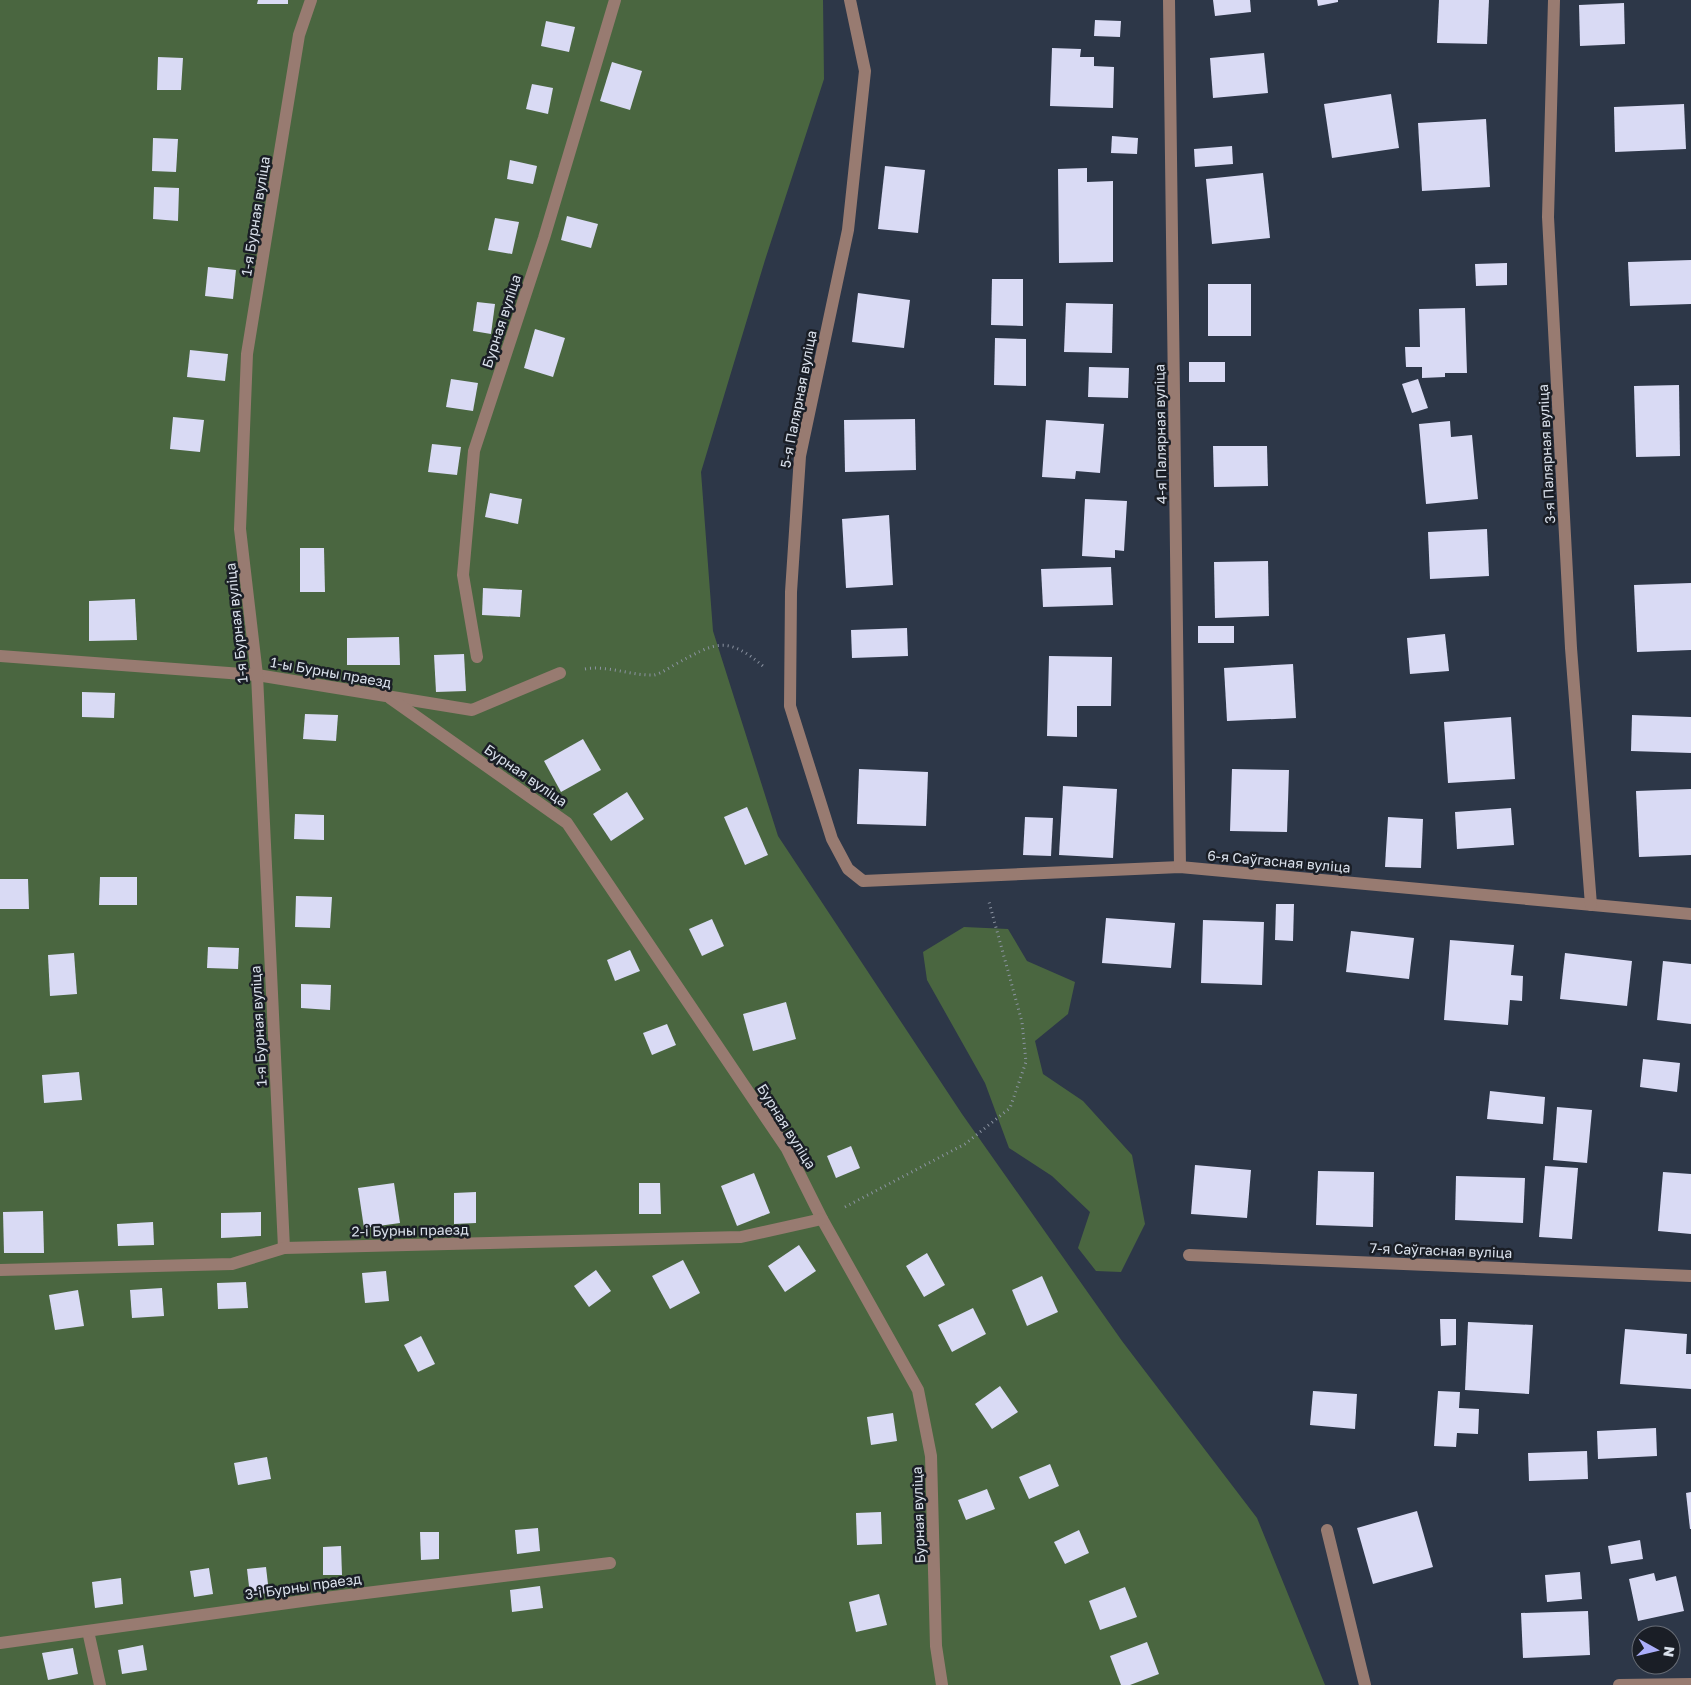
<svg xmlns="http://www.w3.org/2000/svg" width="1691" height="1685" font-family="'Golos Text',sans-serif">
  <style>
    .green { fill: #4a6640 }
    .building { fill: #d9daf4 }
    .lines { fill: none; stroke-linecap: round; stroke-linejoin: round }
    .path { stroke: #8c94a2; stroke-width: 3; stroke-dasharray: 1 4; stroke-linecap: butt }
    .minor { stroke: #987b71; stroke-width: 12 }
    .labels { text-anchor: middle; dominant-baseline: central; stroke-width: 5; stroke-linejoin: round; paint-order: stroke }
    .street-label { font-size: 14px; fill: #dae1ec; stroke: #1a1e26 }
  </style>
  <rect width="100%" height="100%" fill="#2d3748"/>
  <g class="green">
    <path d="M0 0H823L824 79 765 260 701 472 713 631 778 836 962 1114 1122 1341 1257 1518 1325 1685H0Z"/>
    <path d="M964 927 1008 929 1027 961 1075 982 1068 1014 1035 1041 1043 1074 1083 1101 1132 1155 1145 1224 1121 1272 1096 1271 1078 1248 1090 1212 1052 1176 1009 1148 985 1083 927 980 923 952Z"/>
  </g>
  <g class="building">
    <path d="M258 0H288V4H257Z"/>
    <path d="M1213 0H1250L1251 12 1215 16Z"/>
    <path d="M1317 0H1338V2L1318 6Z"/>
    <path d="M1439 0H1489L1487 44 1437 43Z"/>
    <path d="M1624 3 1625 44 1580 46 1579 5Z"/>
    <path d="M1095 20 1121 21 1120 37 1094 36Z"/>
    <path d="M546 21 575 27 569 52 541 46Z"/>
    <path d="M1052 48 1081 49 1080 57H1094V66L1114 67 1113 108 1050 106Z"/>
    <path d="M1264 53 1268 93 1213 98 1210 58Z"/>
    <path d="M158 57 183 58 181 90H157Z"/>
    <path d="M612 62 642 71 630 110 600 101Z"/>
    <path d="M532 84 553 88 548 114 526 109Z"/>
    <path d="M1391 94 1399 148 1332 158 1324 104Z"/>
    <path d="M1684 104 1686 149 1615 152 1614 107Z"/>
    <path d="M1486 119 1490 187 1422 191 1418 123Z"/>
    <path d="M1112 136 1138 138 1137 154 1111 153Z"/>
    <path d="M153 138 178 139 176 172 152 171Z"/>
    <path d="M1232 146 1233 164 1195 167 1194 149Z"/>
    <path d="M510 160 537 166 533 184 507 179Z"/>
    <path d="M885 166 925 170 918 233 878 229Z"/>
    <path d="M1087 168V182L1113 181V262L1059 263 1058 169Z"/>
    <path d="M1263 173 1270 238 1212 244 1206 179Z"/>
    <path d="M154 187 179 188 178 221 153 219Z"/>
    <path d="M567 216 598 224 591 248 561 240Z"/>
    <path d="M495 218 519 222 512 254 488 250Z"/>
    <path d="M1691 260V304L1630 306 1628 262Z"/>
    <path d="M1507 263V285L1476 286 1475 264Z"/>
    <path d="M208 267 236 270 233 299 205 296Z"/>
    <path d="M992 279H1023V326L991 325Z"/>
    <rect x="1208" y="284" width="43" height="52"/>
    <path d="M858 293 910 300 904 348 852 342Z"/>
    <path d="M477 302 495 304 491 334 473 331Z"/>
    <path d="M1066 303 1113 304 1112 353 1064 352Z"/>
    <path d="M1465 308 1467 373H1445V377L1422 378V367H1406L1405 347H1420L1419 309Z"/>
    <path d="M535 329 565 338 553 377 524 368Z"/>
    <path d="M995 338 1026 339V386L994 385Z"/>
    <path d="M190 350 228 354 225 381 187 377Z"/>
    <rect x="1189" y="362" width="36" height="20"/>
    <path d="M1089 367 1129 368 1128 398 1088 397Z"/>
    <path d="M451 379 478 383 473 411 446 407Z"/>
    <path d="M1418 379 1428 408 1412 413 1402 384Z"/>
    <path d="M1679 385 1680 456 1636 457 1634 386Z"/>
    <path d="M173 417 204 420 200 452 170 449Z"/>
    <path d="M915 419 916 470 845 472 844 420Z"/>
    <path d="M1046 420 1104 424 1100 473 1076 471 1075 479 1042 477Z"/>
    <path d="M1450 421 1451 437 1472 435 1478 499 1426 504 1419 424Z"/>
    <path d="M432 444 461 447 457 475 428 472Z"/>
    <path d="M1213 446H1267L1268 486 1214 487Z"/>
    <path d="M490 493 522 499 518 524 485 517Z"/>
    <path d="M1085 499 1127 501 1124 551 1115 550V558L1082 556Z"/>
    <path d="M889 515 893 585 846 588 842 519Z"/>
    <path d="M1487 529 1489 576 1430 579 1428 532Z"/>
    <path d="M300 548H324L325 592H300Z"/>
    <path d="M1268 561 1269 616 1215 618 1214 562Z"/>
    <path d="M1111 567 1113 605 1043 607 1041 569Z"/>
    <path d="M1691 583V650L1637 652 1634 585Z"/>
    <path d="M483 588 522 590 520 617 482 615Z"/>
    <path d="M135 599 137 640 89 641V601Z"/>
    <rect x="1198" y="626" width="36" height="17"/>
    <path d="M907 628 908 656 852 658 851 630Z"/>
    <path d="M1445 634 1449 671 1410 674 1407 638Z"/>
    <path d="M399 637 400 665H347V638Z"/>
    <path d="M464 654 466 691 436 692 434 655Z"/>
    <path d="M1049 656 1112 657 1111 706H1077V737L1047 736Z"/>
    <path d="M1293 664 1296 718 1227 721 1224 668Z"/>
    <path d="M82 692 115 693 114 718 82 717Z"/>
    <path d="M305 714 338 715 336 741 303 739Z"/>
    <path d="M1632 715 1691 717V753L1631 751Z"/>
    <path d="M1511 717 1515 779 1448 783 1444 722Z"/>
    <path d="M583 739 601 770 561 792 544 761Z"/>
    <path d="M859 769 928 772 926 826 857 824Z"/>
    <path d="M1232 769 1289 770 1287 832 1230 831Z"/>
    <path d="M1063 786 1117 789 1113 858 1059 855Z"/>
    <path d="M1691 789V855L1639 857 1636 791Z"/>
    <path d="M627 792 644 819 611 841 593 814Z"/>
    <path d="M747 807 768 855 745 865 724 817Z"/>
    <path d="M1511 808 1514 845 1457 849 1455 812Z"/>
    <path d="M295 814 324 815V840L294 839Z"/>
    <path d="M1025 817 1053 818 1051 856 1023 855Z"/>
    <path d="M1388 817 1423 819 1421 868 1385 867Z"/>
    <path d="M100 877H137V905H99Z"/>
    <path d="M0 879H28L29 909H0Z"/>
    <path d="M296 896 332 897 330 928 295 927Z"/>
    <path d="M1276 904H1294L1293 941 1275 940Z"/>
    <path d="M1106 918 1175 923 1171 968 1102 963Z"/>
    <path d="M712 919 724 946 702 956 689 929Z"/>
    <path d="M1203 920 1264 922 1262 985 1201 983Z"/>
    <path d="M1351 931 1414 938 1409 979 1346 972Z"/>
    <path d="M1450 940 1514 945 1511 975 1523 976 1522 1001 1510 1000 1508 1025 1444 1020Z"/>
    <path d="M208 947 239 948 238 969 207 968Z"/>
    <path d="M630 950 640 971 615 981 607 960Z"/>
    <path d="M74 953 77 994 50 996 48 955Z"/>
    <path d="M1565 953 1632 961 1627 1006 1560 999Z"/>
    <path d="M1663 961 1691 964V1024L1657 1020Z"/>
    <path d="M301 984 331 985 330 1010 301 1008Z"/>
    <path d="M786 1002 796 1039 753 1051 743 1014Z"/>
    <path d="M667 1024 676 1045 652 1055 643 1033Z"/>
    <path d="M1643 1059 1680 1063 1677 1092 1640 1087Z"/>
    <path d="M79 1072 82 1100 44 1103 42 1075Z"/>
    <path d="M1490 1091 1545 1097 1543 1124 1487 1119Z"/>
    <path d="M1557 1107 1592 1110 1587 1163 1553 1160Z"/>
    <path d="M851 1146 860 1168 836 1178 827 1156Z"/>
    <path d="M1195 1165 1251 1170 1247 1218 1191 1214Z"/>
    <path d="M1545 1166 1578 1168 1572 1239 1539 1237Z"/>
    <path d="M1318 1171 1374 1172 1373 1227 1316 1225Z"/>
    <path d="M1663 1172 1691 1174V1234L1658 1231Z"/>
    <path d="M754 1173 770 1213 737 1226 721 1186Z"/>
    <path d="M1456 1176 1525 1178 1523 1223 1455 1220Z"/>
    <path d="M394 1183 400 1223 364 1228 358 1188Z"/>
    <path d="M639 1183H660L661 1214H639Z"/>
    <path d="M476 1192V1223L454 1224V1193Z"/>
    <path d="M43 1211 44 1253H4L3 1212Z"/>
    <path d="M261 1212V1236L221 1238V1213Z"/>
    <path d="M153 1222 154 1245 118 1246 117 1224Z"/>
    <path d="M799 1245 816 1271 785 1292 768 1266Z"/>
    <path d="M927 1253 945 1285 924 1297 906 1266Z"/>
    <path d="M683 1260 700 1293 670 1309 652 1276Z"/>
    <path d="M596 1270 611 1291 589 1307 574 1286Z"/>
    <path d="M386 1271 389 1301 365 1303 362 1273Z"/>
    <path d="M1042 1276 1058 1312 1027 1326 1012 1290Z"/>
    <path d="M246 1282 248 1308 218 1309 217 1283Z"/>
    <path d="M162 1288 164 1316 132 1318 130 1290Z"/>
    <path d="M78 1290 84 1326 55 1330 49 1295Z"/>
    <path d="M973 1308 986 1334 952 1352 938 1325Z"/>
    <path d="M1440 1319H1456V1345L1441 1346Z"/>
    <path d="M1468 1322 1533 1325 1529 1394 1465 1390Z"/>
    <path d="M1625 1329 1687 1334 1686 1354H1691V1389L1620 1384Z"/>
    <path d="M421 1336 435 1364 418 1372 404 1345Z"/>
    <path d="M1000 1386 1018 1412 992 1429 975 1404Z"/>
    <path d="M1313 1391 1357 1394 1355 1429 1310 1425Z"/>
    <path d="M1438 1391 1460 1392 1459 1408 1479 1409 1478 1434 1457 1433 1456 1447 1434 1446Z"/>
    <path d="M893 1413 897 1441 871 1445 867 1417Z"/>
    <path d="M1656 1428 1657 1456 1598 1459 1597 1431Z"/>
    <path d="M1587 1451 1588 1479 1529 1481 1528 1453Z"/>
    <path d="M267 1457 271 1479 238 1485 234 1463Z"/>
    <path d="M1050 1464 1059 1486 1029 1499 1019 1477Z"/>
    <path d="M987 1489 995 1509 966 1520 958 1500Z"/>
    <path d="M1691 1492V1529H1690L1686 1493Z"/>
    <path d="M1417 1511 1433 1567 1373 1584 1357 1528Z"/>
    <path d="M881 1512 882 1544 857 1545 856 1513Z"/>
    <path d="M538 1528 540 1551 517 1554 515 1530Z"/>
    <path d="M1079 1530 1089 1553 1065 1564 1054 1542Z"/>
    <path d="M420 1532H439V1559L421 1560Z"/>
    <path d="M1640 1540 1643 1559 1611 1564 1608 1546Z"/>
    <path d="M341 1546 342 1575H323V1547Z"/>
    <path d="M266 1567 269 1593 250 1595 247 1569Z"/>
    <path d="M209 1568 213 1594 194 1597 190 1571Z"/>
    <path d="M1580 1572 1582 1599 1547 1602 1545 1575Z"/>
    <path d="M1654 1573 1656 1581 1676 1576 1684 1611 1638 1621 1629 1579Z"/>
    <path d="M121 1578 123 1604 95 1608 92 1582Z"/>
    <path d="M540 1586 543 1608 512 1612 510 1590Z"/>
    <path d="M1125 1587 1137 1617 1100 1630 1089 1601Z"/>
    <path d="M879 1594 887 1625 856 1632 849 1602Z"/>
    <path d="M1588 1611 1590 1655 1523 1658 1521 1613Z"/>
    <path d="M1147 1642 1159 1674 1130 1685H1121L1110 1656Z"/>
    <path d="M143 1645 147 1670 122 1674 118 1650Z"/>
    <path d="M73 1648 78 1674 48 1680 42 1653Z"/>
  </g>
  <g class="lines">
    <g class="path">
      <path d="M585 669C608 665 631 676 654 675 660 674 669 668 674 665 715 643 726 634 764 667"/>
      <path d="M845 1207 965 1144 1010 1108 1026 1062 1022 1022 989 902"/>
    </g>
    <g class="minor">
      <path d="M850 0 865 71 848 230 800 456 791 592 790 706 832 839 848 869 863 881 1180 867 1691 914"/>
      <path d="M1169 0 1180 867"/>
      <path d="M1554 0 1548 217 1571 648 1591 905"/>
      <path d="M0 656 257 675 472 710 560 673"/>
      <path d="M477 657 463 575 474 451 544 238 615 0"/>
      <path d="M390 698 567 823 787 1149 822 1219 918 1390 931 1456 936 1646 942 1685"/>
      <path d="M284 1248 257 675 240 529 247 354 299 35 311 0"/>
      <path d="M1189 1255 1691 1276"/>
      <path d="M0 1270 232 1264 284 1248 741 1237 822 1219"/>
      <path d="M1327 1530 1365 1685"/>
      <path d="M88 1631 100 1685"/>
      <path d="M0 1643 317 1599 610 1563"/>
      <path d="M1619 1685 1691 1684"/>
    </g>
  </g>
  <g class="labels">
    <g class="street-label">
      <text transform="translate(255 216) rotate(-81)">1-я Бурная вуліца</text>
      <text transform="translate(501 321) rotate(-72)">Бурная вуліца</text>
      <text transform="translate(798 399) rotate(-79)">5-я Палярная вуліца</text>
      <text transform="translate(1160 434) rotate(-91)">4-я Палярная вуліца</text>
      <text transform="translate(1546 454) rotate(-93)">3-я Палярная вуліца</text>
      <text transform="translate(236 623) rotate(-96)">1-я Бурная вуліца</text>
      <text transform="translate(331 672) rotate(10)">1-ы Бурны праезд</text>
      <text transform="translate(526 775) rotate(35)">Бурная вуліца</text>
      <text transform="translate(1279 861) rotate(5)">6-я Саўгасная вуліца</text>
      <text transform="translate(258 1026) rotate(-93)">1-я Бурная вуліца</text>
      <text transform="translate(787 1126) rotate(58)">Бурная вуліца</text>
      <text transform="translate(410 1230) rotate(-1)">2-і Бурны праезд</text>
      <text transform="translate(1441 1250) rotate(2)">7-я Саўгасная вуліца</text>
      <text transform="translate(918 1515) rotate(-92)">Бурная вуліца</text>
      <text transform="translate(303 1586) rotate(-8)">3-і Бурны праезд</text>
    </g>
  </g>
  <g transform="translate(1656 1650) rotate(98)"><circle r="24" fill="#1a1e26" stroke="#676c75"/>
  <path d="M0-4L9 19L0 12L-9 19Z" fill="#acaffb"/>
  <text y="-8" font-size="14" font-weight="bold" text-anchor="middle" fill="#dae1ec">N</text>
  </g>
</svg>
